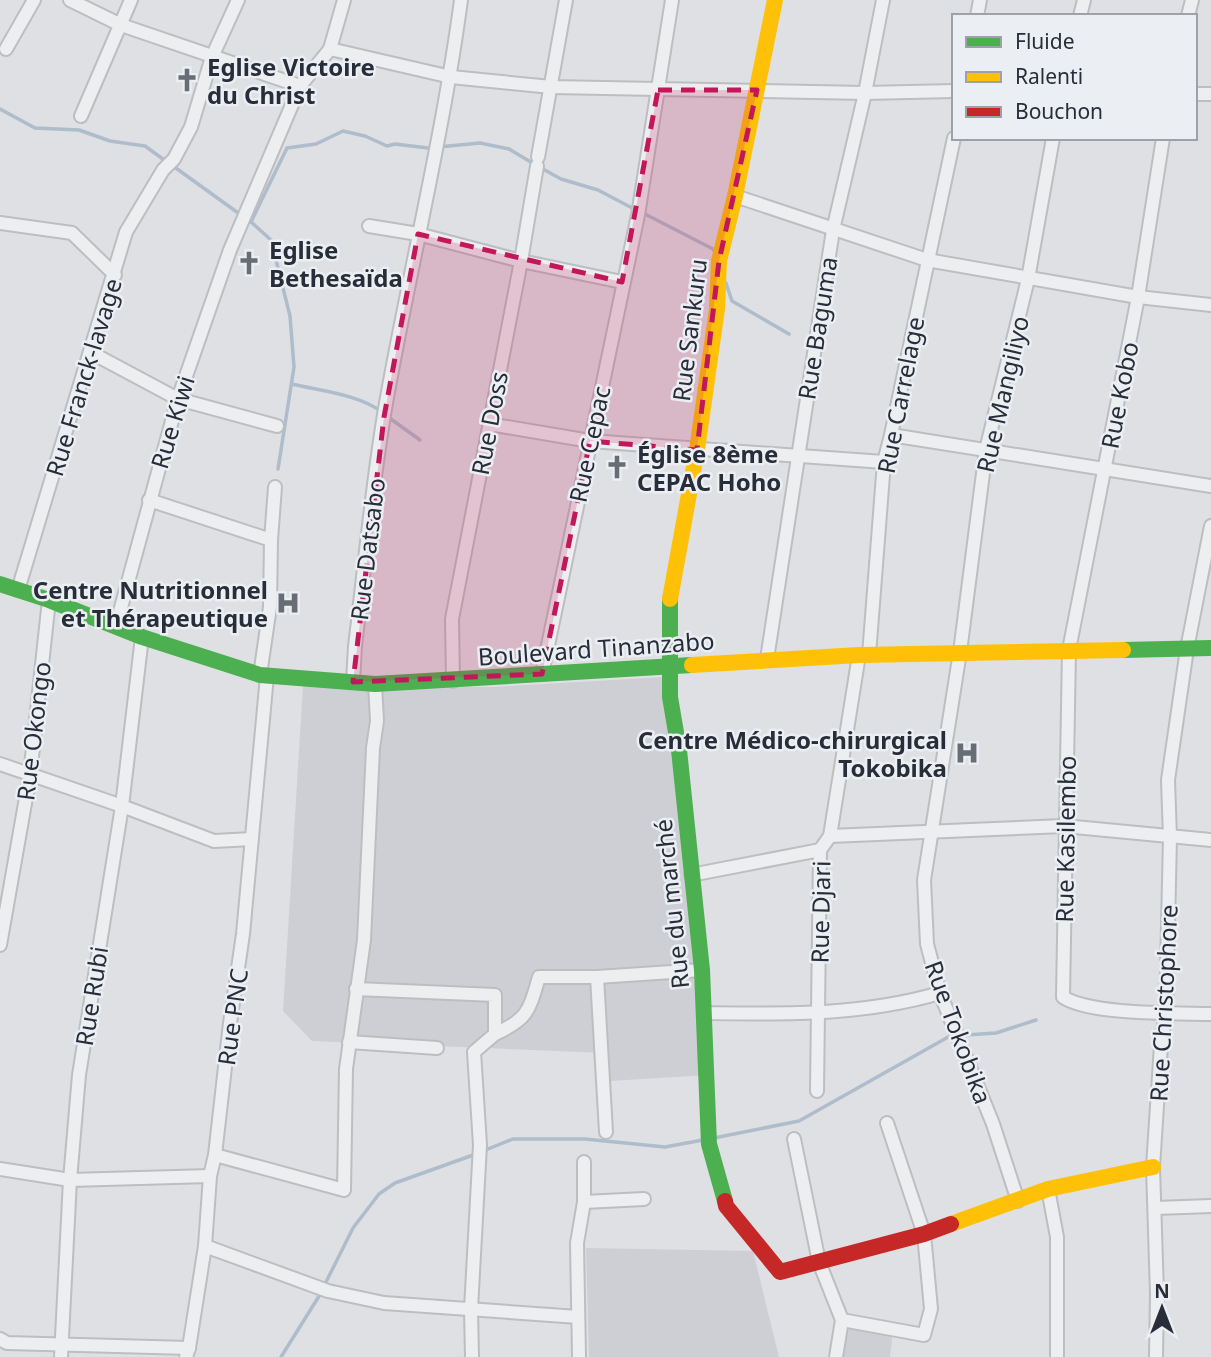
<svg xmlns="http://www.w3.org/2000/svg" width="1211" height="1357" font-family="'Noto Sans',sans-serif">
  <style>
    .built { fill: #cdcfd5 }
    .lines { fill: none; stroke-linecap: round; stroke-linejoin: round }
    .stream { stroke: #afbccb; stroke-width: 3.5 }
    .street-casing { stroke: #bcbec1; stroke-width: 16 }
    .street { stroke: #edeeef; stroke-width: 12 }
    .fast { stroke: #4caf50; stroke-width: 16 }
    .slow { stroke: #ffc107; stroke-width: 16 }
    .jam { stroke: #c62828; stroke-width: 16 }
    .marked { fill: #c2185b; fill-opacity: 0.2; stroke: #c2185b; stroke-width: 5; stroke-dasharray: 14 9; stroke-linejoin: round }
    .labels { text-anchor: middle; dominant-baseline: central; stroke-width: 5; stroke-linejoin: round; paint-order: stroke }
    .poi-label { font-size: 24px; font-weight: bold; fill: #282d39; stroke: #ebeef3; text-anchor: start }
    .street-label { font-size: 24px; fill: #282d39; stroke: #ebeef3 }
  </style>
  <rect width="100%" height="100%" fill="#dee0e3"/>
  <g class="built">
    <path d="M665 677 708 1075 610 1081 605 1053 312 1041 283 1011 303 686 492 687Z"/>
    <path d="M586 1248 753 1251 779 1357H589Z"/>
    <path d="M846 1324 893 1331 890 1357H842Z"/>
  </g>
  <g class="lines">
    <g class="stream">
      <path d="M0 109 35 128 79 130 110 141 145 146 167 162"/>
      <path d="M173 166 241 215"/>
      <path d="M541 168 561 179 598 190 636 210"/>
      <path d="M643 213 713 249 715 253"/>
      <path d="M250 221 271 240 290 316 294 367 278 469"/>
      <path d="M251 222 287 148 316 144 343 131 365 136 387 146 395 144 428 148 480 143 509 149 534 164"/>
      <path d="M726 283 732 301 789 334"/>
      <path d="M292 384C320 391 358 394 382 412"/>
      <path d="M388 417 420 440"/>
      <path d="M714 1138 799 1121 950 1036 996 1033 1036 1020"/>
      <path d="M483 1151 513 1139H585L665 1147 703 1140"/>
      <path d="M324 1286 353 1228 379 1194 395 1183 476 1154"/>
      <path d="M281 1357 321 1293"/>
    </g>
    <g class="street-casing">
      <g id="street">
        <path d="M70 0 121 25 300 86"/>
        <path d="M977 16 980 0"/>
        <path d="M1080 16 1084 0"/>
        <path d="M1188 16 1192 0"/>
        <path d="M6 49 34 0"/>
        <path d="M330 49 451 77 551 87 865 93 954 91"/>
        <path d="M1195 94H1211"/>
        <path d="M81 116 131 0"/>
        <path d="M1163 138 1138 297 1069 650 1063 997C1090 1015 1175 1013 1211 1014"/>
        <path d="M538 157 566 0"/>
        <path d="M735 196 927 260 1138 297 1211 305"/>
        <path d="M0 223 72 233 115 275"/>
        <path d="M369 226 418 234 521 261 622 282"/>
        <path d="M90 352 178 399 277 426"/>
        <path d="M489 424 590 441 884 462"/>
        <path d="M891 435 1211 486"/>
        <path d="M149 500 271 540"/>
        <path d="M18 590 126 232 163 170 174 159 191 127 212 57 238 0"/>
        <path d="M116 626 178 399 230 250 300 86 330 49 344 0"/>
        <path d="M869 655 884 462 891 435 954 138"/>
        <path d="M767 659 833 230 865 93 883 0"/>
        <path d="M542 674 638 215 672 0"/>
        <path d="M260 675 270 607 271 540 275 487"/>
        <path d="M453 681 452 619 521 261 537 166"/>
        <path d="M353 682 355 646C365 565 372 483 386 403 410 268 443 135 461 0"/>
        <path d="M0 764 122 806 214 841 252 839"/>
        <path d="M830 836 1064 826 1211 840"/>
        <path d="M691 875 820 850"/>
        <path d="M0 945 30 775 49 600"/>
        <path d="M597 977 606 1132"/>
        <path d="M356 989 495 995V1034L474 1052 480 1145 471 1309 472 1357"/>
        <path d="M704 1013C785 1014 861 1016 940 993"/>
        <path d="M495 1034C528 1019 529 1011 539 977H597L702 970"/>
        <path d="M349 1042 437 1048"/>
        <path d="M817 1091 820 850 830 836 859 655"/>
        <path d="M794 1139 819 1262 842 1320 836 1357"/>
        <path d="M215 1155 344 1190 346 1069 364 940 373 748 377 721 375 684"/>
        <path d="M0 1169 70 1180 210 1176"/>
        <path d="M1048 1189 1057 1237V1357"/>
        <path d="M1018 1201 993 1124 940 993 927 944 924 880 960 652 986 450 1028 279 1053 138"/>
        <path d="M584 1202 644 1199"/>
        <path d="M1156 1208 1211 1206"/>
        <path d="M205 1246 328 1291 384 1303 578 1317"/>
        <path d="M842 1320 924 1335 931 1309 924 1234 887 1123"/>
        <path d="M0 1339 7 1343 189 1348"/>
        <path d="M61 1357 70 1180 79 1075 122 806 142 637"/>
        <path d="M186 1357 189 1348 205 1246 210 1176 215 1155 230 1023 243 934 267 676"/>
        <path d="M579 1357 577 1243 584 1202V1162"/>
        <path d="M1156 1357 1157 1294 1153 1167 1161 1045 1166 1012 1170 838 1168 780 1187 649 1211 526"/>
      </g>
    </g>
    <use href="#street" class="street"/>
    <g class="fast">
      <path d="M0 584 49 600 142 637 260 675 375 684 692 665"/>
      <path d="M670 599V697L679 750 702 970 709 1144 725 1201"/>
      <path d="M1123 650 1211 648"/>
    </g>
    <g class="slow">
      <path d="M670 599 697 450 717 309 719 261 735 196 775 0"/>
      <path d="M692 665 859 655 1123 650"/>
      <path d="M951 1224 1048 1189 1153 1167"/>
    </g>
    <path class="jam" d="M725 1201 726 1206 780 1272 924 1234 951 1224"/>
  </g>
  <path class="marked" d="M658 90H757L719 261 697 450 590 441 542 674 353 682 384 417 418 234 622 282Z"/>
  <defs>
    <g id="church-bare" transform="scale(1.89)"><path d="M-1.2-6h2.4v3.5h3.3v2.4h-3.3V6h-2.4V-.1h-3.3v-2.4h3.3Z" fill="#686c74" stroke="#ebeef3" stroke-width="2.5" paint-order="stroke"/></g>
    <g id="hospital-bare" transform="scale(1.89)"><path d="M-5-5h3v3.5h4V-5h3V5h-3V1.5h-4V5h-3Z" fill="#686c74" stroke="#ebeef3" stroke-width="2.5" paint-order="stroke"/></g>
  </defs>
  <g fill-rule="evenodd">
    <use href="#church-bare" x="187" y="80"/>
    <use href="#church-bare" x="249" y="263"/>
    <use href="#church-bare" x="617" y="467"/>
    <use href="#hospital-bare" x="288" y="603"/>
    <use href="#hospital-bare" x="967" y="753"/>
  </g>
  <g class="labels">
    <g class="poi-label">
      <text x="207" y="66">Eglise Victoire<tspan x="207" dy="28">du Christ</tspan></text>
      <text x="269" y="249">Eglise<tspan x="269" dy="28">Bethesaïda</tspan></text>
      <text x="637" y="453">Église 8ème<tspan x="637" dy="28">CEPAC Hoho</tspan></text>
      <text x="268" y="589" text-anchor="end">Centre Nutritionnel<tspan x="268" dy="28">et Thérapeutique</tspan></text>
      <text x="947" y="739" text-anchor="end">Centre Médico-chirurgical<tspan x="947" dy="28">Tokobika</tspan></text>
    </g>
    <g class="street-label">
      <text transform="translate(817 328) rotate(-81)">Rue Baguma</text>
      <text transform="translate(689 330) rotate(-83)">Rue Sankuru</text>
      <text transform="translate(83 377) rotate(-73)">Rue Franck-lavage</text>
      <text transform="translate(1002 394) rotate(-77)">Rue Mangiliyo</text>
      <text transform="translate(900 395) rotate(-79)">Rue Carrelage</text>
      <text transform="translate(1119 395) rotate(-79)">Rue Kobo</text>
      <text transform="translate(172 422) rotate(-73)">Rue Kiwi</text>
      <text transform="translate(489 423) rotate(-79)">Rue Doss</text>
      <text transform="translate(589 444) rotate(-78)">Rue Cepac</text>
      <text transform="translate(367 549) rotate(-83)">Rue Datsabo</text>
      <text transform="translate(596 648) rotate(-4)">Boulevard Tinanzabo</text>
      <text transform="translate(33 731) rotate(-83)">Rue Okongo</text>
      <text transform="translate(1065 839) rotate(-89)">Rue Kasilembo</text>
      <text transform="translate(671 904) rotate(-96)">Rue du marché</text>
      <text transform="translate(820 912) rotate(-89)">Rue Djari</text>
      <text transform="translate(91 996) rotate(-81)">Rue Rubi</text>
      <text transform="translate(1163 1003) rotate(-87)">Rue Christophore</text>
      <text transform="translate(232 1017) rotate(-82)">Rue PNC</text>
      <text transform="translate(959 1032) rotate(70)">Rue Tokobika</text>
    </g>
  </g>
  <rect x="952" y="14" width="245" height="126" fill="#ebeef3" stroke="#9da1a9" stroke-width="2"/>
  <rect x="966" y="37" width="35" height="10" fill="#4caf50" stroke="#9da1a9" stroke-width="2"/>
  <text x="1015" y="49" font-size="21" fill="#282d39">Fluide</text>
  <rect x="966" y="72" width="35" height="10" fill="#ffc107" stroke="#9da1a9" stroke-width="2"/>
  <text x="1015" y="84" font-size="21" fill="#282d39">Ralenti</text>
  <rect x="966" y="107" width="35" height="10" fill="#c62828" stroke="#9da1a9" stroke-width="2"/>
  <text x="1015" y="119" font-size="21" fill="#282d39">Bouchon</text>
  <g transform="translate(1162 1308)" stroke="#ebeef3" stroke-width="5" paint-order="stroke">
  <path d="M0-5L12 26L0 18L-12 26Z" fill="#282d39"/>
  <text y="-10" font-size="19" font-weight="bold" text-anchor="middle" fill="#282d39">N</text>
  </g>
</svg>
